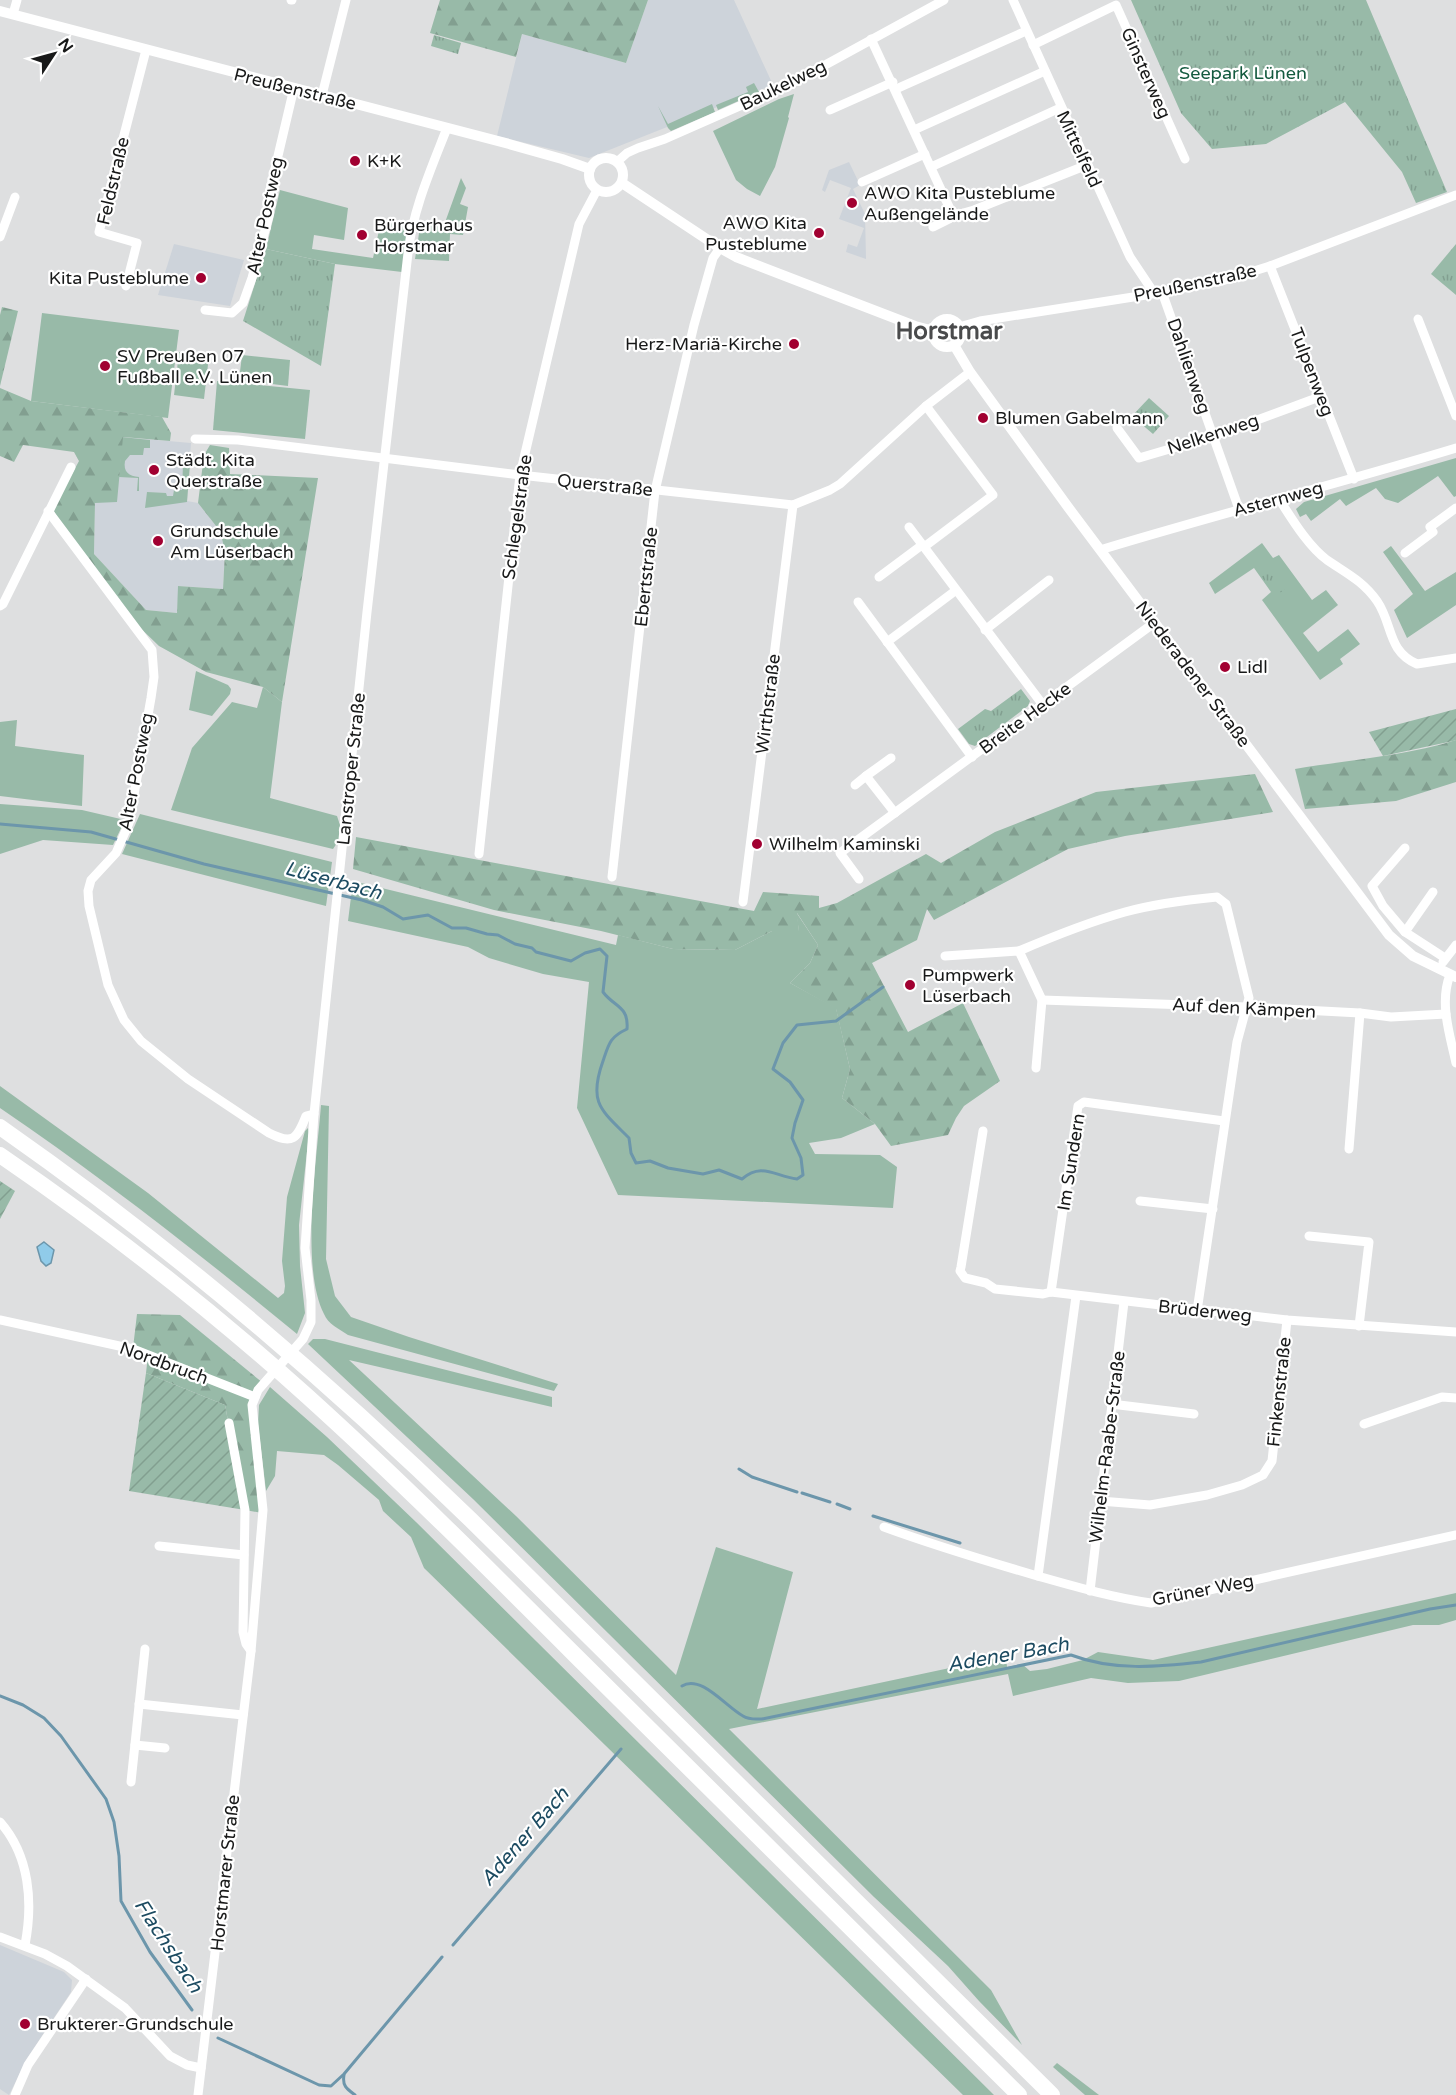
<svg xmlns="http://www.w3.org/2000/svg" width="1456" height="2095" font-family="'Varela Round',sans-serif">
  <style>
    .built { fill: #cdd3da }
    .grass { fill: #98baa8 }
    .forest { fill: url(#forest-firs) }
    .park { fill: url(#park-tufts) }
    .garden { fill: url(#garden-furrows) }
    .water { fill: #90cbe9; stroke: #6c96ab; stroke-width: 1.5 }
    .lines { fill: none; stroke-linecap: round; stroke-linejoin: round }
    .stream { stroke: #6c96ab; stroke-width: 3 }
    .minor { stroke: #fff; stroke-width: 9 }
    .tertiary { stroke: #fff; stroke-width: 10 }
    .motorway { stroke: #fff; stroke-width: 16 }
    .poi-dot { fill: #a10031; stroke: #fff; stroke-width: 2 }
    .labels { text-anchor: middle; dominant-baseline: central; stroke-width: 4.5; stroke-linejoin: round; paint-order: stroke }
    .street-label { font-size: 18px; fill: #181919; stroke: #fff }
    .park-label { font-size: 18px; fill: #135a3e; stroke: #fff }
    .poi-label { font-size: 18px; fill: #181919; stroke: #fff; text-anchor: start }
    .water-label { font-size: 20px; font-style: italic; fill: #1c4b61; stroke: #fff }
    .district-label { font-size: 24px; font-weight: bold; fill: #4a4b4c; stroke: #fff }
  </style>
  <defs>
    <pattern id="forest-firs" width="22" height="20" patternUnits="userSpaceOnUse" patternTransform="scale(1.5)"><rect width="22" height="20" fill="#98baa8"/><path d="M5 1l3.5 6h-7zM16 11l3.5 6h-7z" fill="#829f90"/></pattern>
    <pattern id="park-tufts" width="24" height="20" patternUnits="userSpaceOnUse" patternTransform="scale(1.5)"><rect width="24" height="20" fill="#98baa8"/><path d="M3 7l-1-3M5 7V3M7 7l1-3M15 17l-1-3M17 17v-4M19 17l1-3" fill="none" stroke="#829f90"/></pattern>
    <pattern id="garden-furrows" width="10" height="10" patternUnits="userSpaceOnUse" patternTransform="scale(1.5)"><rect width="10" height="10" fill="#98baa8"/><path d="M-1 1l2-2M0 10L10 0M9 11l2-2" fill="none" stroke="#829f90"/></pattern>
  </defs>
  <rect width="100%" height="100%" fill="#dedfe0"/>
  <g class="built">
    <path d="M648 0H734L773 85 589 158 497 136 522 34 626 63Z"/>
    <path d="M849 162 860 185 853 189 865 214 866 259 846 252 848 244 857 247 864 228 839 219 851 188 830 180 825 192 822 190 829 170Z"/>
    <path d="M174 244 244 260 230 306 158 295Z"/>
    <path d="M122 437 191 443 187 501 198 503 220 531 225 551 223 589 179 586 177 613 146 610 94 554 95 503 119 477Z"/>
    <path d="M0 1945 64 1972 72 1980 71 1992 28 2057 9 2095 0 2089Z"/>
  </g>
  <g class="grass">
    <path d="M754 83 759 92 718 110 716 105 748 92 746 87Z"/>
    <path d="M794 94 788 117 789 118 775 167 760 196 747 189 736 180 713 131 779 99Z"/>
    <path d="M712 104 715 112 671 131 668 128 658 106 668 124Z"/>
    <path d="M461 178 466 188 460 204 468 207 463 235 450 234 449 261 415 259 421 221 443 228Z"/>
    <path d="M280 190 348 208 344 240 314 235 312 249 373 258 381 221 408 228 402 272 335 264 266 249Z"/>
    <path d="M42 313 179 330 168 418 31 401Z"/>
    <path d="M179 352 209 356 204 399 174 395Z"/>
    <path d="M242 355 290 360 288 386 239 380Z"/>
    <path d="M217 381 310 390 305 439 213 430Z"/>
    <path d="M122 437 150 440V448H144L143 455H130L125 461C123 472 129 476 139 477V491H137L138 478 119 477Z"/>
    <path d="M1456 458V496L1454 497 1438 476 1398 503 1385 499 1376 488 1346 506 1340 499 1311 521 1306 514 1300 517 1296 509 1304 502Z"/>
    <path d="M186 463 190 464 187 502 145 508 147 492 166 493 167 496H173L174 490H182L183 465Z"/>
    <path d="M1262 543 1273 558 1279 555 1312 600 1326 590 1338 605 1303 633 1318 652 1348 629 1360 644 1340 659 1343 664 1320 680 1262 600 1271 592 1254 568 1215 594 1209 583Z"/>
    <path d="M1391 546 1425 591 1456 572V605L1407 638 1394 610 1413 594 1383 552Z"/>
    <path d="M196 671 228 685 231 689 230 694 212 716 189 710Z"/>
    <path d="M263 687 282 702 270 798 337 816 343 834 333 849 171 810 192 748 232 702 257 708Z"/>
    <path d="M17 720 15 746 84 755 82 806 0 796V722Z"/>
    <path d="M0 804 82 810 125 820 113 845 43 840 0 854Z"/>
    <path d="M140 814 332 862 326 906 122 854Z"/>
    <path d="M353 881 616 945 618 935 673 949 735 950 772 931H799L796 912 818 945 810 963 790 983 836 1008 850 1069 842 1098 875 1124 841 1138 809 1143 815 1154 880 1155 897 1167 893 1208 618 1195 577 1108 589 982 543 974 489 958 468 947 348 921Z"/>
    <path d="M0 1086 148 1193 278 1298 284 1293 285 1286 282 1261 287 1197 305 1131 308 1128 309 1133 299 1225 300 1266 305 1313 297 1334C201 1255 103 1178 0 1108Z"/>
    <path d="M321 1105 329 1106 326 1259 335 1296 351 1317 409 1337 558 1384 554 1391 348 1335C339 1329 328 1324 324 1314 300 1267 317 1159 321 1105Z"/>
    <path d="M313 1339H325L552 1397V1407L349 1360 516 1516 676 1675 716 1547 793 1572 757 1709 1006 1656 1007 1667 1022 1664 1030 1671 1047 1669 1083 1660 1098 1652 1153 1660 1456 1593V1620L1439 1625H1413L1179 1681 1128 1683 1091 1678 1013 1696 1008 1674 729 1729 991 1990 1022 2045 979 2001 948 1966 874 1897 473 1499 308 1344Z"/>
    <path d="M270 1387 327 1437 416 1522 994 2095H963L424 1568 411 1537 383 1511 379 1500 338 1465 324 1455 277 1451 275 1476 266 1491 258 1424 259 1405Z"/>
    <path d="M1057 2063 1099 2095H1085L1053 2067Z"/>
  </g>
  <g class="forest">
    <path d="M440 0H648L626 63 522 34 516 57 430 33Z"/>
    <path d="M2 307 18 311 0 386V315Z"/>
    <path d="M0 388 31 401 162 417 171 433 170 441 123 437 117 502 95 503 94 554 146 610 177 613 178 586 223 589 225 551 220 531 198 503 204 455 210 445 229 448 230 474 318 478 282 702 263 687 206 672 159 646 132 620 60 523 53 509 79 461 74 452 23 445 14 462 0 456Z"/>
    <path d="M1456 740V782L1396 801 1305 809 1295 769C1347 760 1406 756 1456 740Z"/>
    <path d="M1255 774 1273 812 1125 836 1068 849 934 920 927 909 917 940 872 963 908 1032 963 1003 1000 1081 964 1106 956 1118 948 1135 891 1146 875 1124 842 1098 850 1069 836 1009 790 983 810 963 818 945 797 913 799 931H772L735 950 673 949 601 931 494 910 353 869 356 837 754 911 763 892 819 896V908L837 903 926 854 941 863 995 832 1096 792Z"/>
    <path d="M137 1314 180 1315 263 1383 255 1397 262 1513 245 1510 225 1405 146 1373 148 1355 133 1348Z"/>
  </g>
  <g class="park">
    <path d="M1131 0H1366L1447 192 1416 203 1402 172 1345 102 1266 144 1212 149 1181 113Z"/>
    <path d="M434 35 461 43 458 54 431 46Z"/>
    <path d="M1456 244V295L1431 274Z"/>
    <path d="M266 249 335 264 321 366 243 321Z"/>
    <path d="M1149 398 1169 416 1153 434 1132 416Z"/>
    <path d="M1271 562 1289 586 1276 596 1258 572Z"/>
    <path d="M1021 689 1030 701 1028 706 975 746 969 744 958 729 985 709 991 711Z"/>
  </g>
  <g class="garden">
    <path d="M1456 709V740L1453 741 1383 756 1369 732Z"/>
    <path d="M0 1181 15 1191 0 1219Z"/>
    <path d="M146 1373 225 1405 245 1510 129 1491Z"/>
  </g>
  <path class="water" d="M44 1242 54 1250 51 1263 46 1266 41 1261 37 1247Z"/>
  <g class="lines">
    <g class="stream">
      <path d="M0 824 91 832 204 864 362 900 383 907 403 919 428 915 452 928H466L487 934 498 935 515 944 532 948 536 952 571 961 585 953 600 949 607 956 603 992C614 1007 629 1006 627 1029 610 1037 609 1043 603 1061 588 1103 601 1110 629 1138L631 1153 636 1163 650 1161 668 1168 703 1174 719 1170 742 1179C762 1162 774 1176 797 1179L803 1175 801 1158 792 1138 795 1123 803 1100 790 1082 773 1069 783 1043 797 1025 836 1021 883 987"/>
      <path d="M739 1469 752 1477 797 1492"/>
      <path d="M802 1493 830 1502"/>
      <path d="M837 1504 850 1509"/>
      <path d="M873 1516 960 1543"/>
      <path d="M682 1686C701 1674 726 1707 743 1716 749 1720 755 1719 762 1719L1071 1655C1113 1671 1157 1667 1201 1662L1430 1609 1456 1605"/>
      <path d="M0 1696 23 1705 44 1718 61 1736 106 1799 114 1822 119 1856 121 1901 150 1952 192 2010"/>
      <path d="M453 1945 621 1749"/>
      <path d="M218 2038 319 2085 331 2086 344 2074 442 1957"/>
      <path d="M344 2075C342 2086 347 2089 355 2095"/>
    </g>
    <g class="minor">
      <path d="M291 0H292"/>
      <path d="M1013 0 1130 257 1154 293"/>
      <path d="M13 14 17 0"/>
      <path d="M871 39 950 209 954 213"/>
      <path d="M1033 45 1116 5 1185 159"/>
      <path d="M896 89 1026 31"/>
      <path d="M322 95 346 0"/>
      <path d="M830 110 893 82"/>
      <path d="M914 130 1045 71"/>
      <path d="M618 161 627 153 638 148 665 139 794 82 944 0"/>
      <path d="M931 167 1060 108"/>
      <path d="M862 182 925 154"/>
      <path d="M933 227 949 219 954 213 960 214 974 210 1087 165"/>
      <path d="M0 237 15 197"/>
      <path d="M1270 266 1354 479"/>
      <path d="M126 286 137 243 99 232 146 50"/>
      <path d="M1162 292 1239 509"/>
      <path d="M205 310 232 313 243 303 252 278 269 216V194L294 88"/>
      <path d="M1418 319 1456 416"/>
      <path d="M959 327 980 321 1146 295 1225 280 1270 266 1456 195"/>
      <path d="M1117 428 1139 458 1214 436 1322 396"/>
      <path d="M195 439 238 440 520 475 793 505 830 490 840 484 926 406 970 372"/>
      <path d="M1279 499C1292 519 1308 546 1327 560 1346 573 1363 581 1377 601 1393 624 1387 651 1417 664L1456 658"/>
      <path d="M48 511 152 650 154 677 151 698 129 823 116 853 91 880 88 891 89 906 108 985 124 1020 141 1041 188 1079 269 1133C293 1145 297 1139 306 1116L314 1114"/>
      <path d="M909 527 1043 705"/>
      <path d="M924 547 993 495 926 406"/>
      <path d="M1100 550C1218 514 1338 484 1456 448"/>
      <path d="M1405 553 1433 532 1430 527 1456 508"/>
      <path d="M879 577 922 545"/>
      <path d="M858 602 972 757"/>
      <path d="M0 606 3 604 71 467"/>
      <path d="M985 630 1049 580"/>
      <path d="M887 642 955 591"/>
      <path d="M866 776 891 758"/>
      <path d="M855 785 866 776 895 813"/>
      <path d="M479 854 520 475 579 224 597 190"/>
      <path d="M612 877 655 491 694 325 713 258 720 248"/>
      <path d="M859 879 840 853 1154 623"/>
      <path d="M1433 892 1405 932 1445 958"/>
      <path d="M743 902 793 505"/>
      <path d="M1405 932 1383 906 1372 886 1405 848"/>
      <path d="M1019 951C1054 936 1089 922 1125 912 1154 904 1186 900 1217 897L1226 904 1249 998 1237 1042 1197 1311"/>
      <path d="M945 956 1019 951 1042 1000 1036 1068"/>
      <path d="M1443 962 1456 945"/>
      <path d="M1450 975C1439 1003 1450 1035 1456 1063"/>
      <path d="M1042 1000 1247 1007 1360 1013 1391 1017 1446 1014"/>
      <path d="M983 1131 961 1267 960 1271 965 1278 986 1283 995 1289 1043 1294 1051 1292 1287 1320 1456 1332"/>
      <path d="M1349 1149 1360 1013"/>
      <path d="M1140 1201 1213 1209"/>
      <path d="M1309 1236 1369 1242 1359 1326"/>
      <path d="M1051 1292 1078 1106 1084 1102 1224 1121"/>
      <path d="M0 1320 133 1349 255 1397"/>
      <path d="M1111 1404 1194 1414"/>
      <path d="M229 1423 245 1510 243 1632 246 1644 251 1651"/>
      <path d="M1364 1424 1442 1397 1456 1398"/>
      <path d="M1100 1501 1150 1505 1207 1495 1242 1485 1263 1475 1272 1461 1287 1320"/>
      <path d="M884 1527C933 1545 983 1560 1034 1575 1073 1586 1110 1597 1151 1603L1456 1535"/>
      <path d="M159 1546 244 1555"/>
      <path d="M1038 1576 1076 1296"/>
      <path d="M1090 1591 1124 1302"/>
      <path d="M139 1704 243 1715"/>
      <path d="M135 1745 165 1748"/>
      <path d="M131 1782 145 1649"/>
      <path d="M0 1822C30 1856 33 1903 25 1945"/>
      <path d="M0 1937 45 1954 67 1966 125 2008 170 2056 187 2065 201 2068"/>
      <path d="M15 2095 28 2065 86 1979"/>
      <path d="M198 2095 251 1651 263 1510 252 1405 258 1390 303 1339 311 1322V1300L305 1248 314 1114 367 612 408 253C413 209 431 169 447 128"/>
    </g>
    <g class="tertiary">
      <path d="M0 11 509 144 562 159 590 169"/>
      <circle cx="606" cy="175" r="17"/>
      <path d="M622 183 720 248 736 257 915 326 934 331"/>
      <circle cx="947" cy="333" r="14"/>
      <path d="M954 345 970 372 1068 507 1389 935 1413 956 1456 977"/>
    </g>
    <g class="motorway">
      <path d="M0 1127C169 1245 324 1377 471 1520L1052 2095"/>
      <path d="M0 1155C107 1228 210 1309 307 1396 400 1480 489 1569 578 1658 725 1803 872 1949 1019 2095"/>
    </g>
  </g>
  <g class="poi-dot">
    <circle cx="355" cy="161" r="6"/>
    <circle cx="852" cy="203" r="6"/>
    <circle cx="819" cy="233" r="6"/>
    <circle cx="362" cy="235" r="6"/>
    <circle cx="201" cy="278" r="6"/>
    <circle cx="794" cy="344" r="6"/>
    <circle cx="105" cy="366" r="6"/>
    <circle cx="983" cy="418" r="6"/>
    <circle cx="154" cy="470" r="6"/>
    <circle cx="158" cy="541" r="6"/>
    <circle cx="1225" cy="667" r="6"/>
    <circle cx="757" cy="844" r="6"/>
    <circle cx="910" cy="985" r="6"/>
    <circle cx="25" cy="2024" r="6"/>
  </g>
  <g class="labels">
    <g class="street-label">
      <text transform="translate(1146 73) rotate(66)">Ginsterweg</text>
      <text transform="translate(783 85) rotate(-26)">Baukelweg</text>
      <text transform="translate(295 89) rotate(14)">Preußenstraße</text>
      <text transform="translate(1079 149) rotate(65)">Mittelfeld</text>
      <text transform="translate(113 181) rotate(-77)">Feldstraße</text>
      <text transform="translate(265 216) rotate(-78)">Alter Postweg</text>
      <text transform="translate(1195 283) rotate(-12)">Preußenstraße</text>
      <text transform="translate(1189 366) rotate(71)">Dahlienweg</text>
      <text transform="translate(1312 372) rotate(69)">Tulpenweg</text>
      <text transform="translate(1213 434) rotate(-18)">Nelkenweg</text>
      <text transform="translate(605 485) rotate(6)">Querstraße</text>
      <text transform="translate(1278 499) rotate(-15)">Asternweg</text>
      <text transform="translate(517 517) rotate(-82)">Schlegelstraße</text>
      <text transform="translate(646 577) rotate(-84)">Ebertstraße</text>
      <text transform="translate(1193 674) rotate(53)">Niederadener Straße</text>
      <text transform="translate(768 704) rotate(-83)">Wirthstraße</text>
      <text transform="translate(1025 718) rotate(-36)">Breite Hecke</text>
      <text transform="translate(351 769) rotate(-84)">Lanstroper Straße</text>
      <text transform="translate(136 772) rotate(-79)">Alter Postweg</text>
      <text transform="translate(1244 1008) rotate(3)">Auf den Kämpen</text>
      <text transform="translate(1071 1162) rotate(-81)">Im Sundern</text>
      <text transform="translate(1205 1311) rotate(6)">Brüderweg</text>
      <text transform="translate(164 1363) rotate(20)">Nordbruch</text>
      <text transform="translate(1279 1392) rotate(-84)">Finkenstraße</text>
      <text transform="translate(1107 1447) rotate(-83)">Wilhelm-Raabe-Straße</text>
      <text transform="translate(1203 1590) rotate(-11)">Grüner Weg</text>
      <text transform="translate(225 1873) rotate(-84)">Horstmarer Straße</text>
    </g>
    <g class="park-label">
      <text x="1243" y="73">Seepark Lünen</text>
    </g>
    <g class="poi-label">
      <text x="367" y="161">K+K</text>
      <text x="864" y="193">AWO Kita Pusteblume<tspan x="864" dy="21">Außengelände</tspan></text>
      <text x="807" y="223" text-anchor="end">AWO Kita<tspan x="807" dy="21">Pusteblume</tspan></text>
      <text x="374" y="225">Bürgerhaus<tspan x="374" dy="21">Horstmar</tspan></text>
      <text x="189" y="278" text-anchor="end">Kita Pusteblume</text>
      <text x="782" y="344" text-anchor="end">Herz-Mariä-Kirche</text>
      <text x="117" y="356">SV Preußen 07<tspan x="117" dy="21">Fußball e.V. Lünen</tspan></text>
      <text x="995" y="418">Blumen Gabelmann</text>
      <text x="166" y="460">Städt. Kita<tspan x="166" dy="21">Querstraße</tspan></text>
      <text x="170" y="531">Grundschule<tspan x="170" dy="21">Am Lüserbach</tspan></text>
      <text x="1237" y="667">Lidl</text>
      <text x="769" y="844">Wilhelm Kaminski</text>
      <text x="922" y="975">Pumpwerk<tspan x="922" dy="21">Lüserbach</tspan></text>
      <text x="37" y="2024">Brukterer-Grundschule</text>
    </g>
    <g class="water-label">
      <text transform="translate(333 881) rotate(15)">Lüserbach</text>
      <text transform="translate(1008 1655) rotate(-10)">Adener Bach</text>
      <text transform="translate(525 1837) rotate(-49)">Adener Bach</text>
      <text transform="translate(168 1946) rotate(57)">Flachsbach</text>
    </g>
    <g class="district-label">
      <text x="949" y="331">Horstmar</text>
    </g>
  </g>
  <g transform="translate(54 54) rotate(54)" stroke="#ffffff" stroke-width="4.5" paint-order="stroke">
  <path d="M0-4.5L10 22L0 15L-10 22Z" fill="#181919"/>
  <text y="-9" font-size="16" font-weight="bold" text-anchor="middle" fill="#181919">N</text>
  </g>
</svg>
